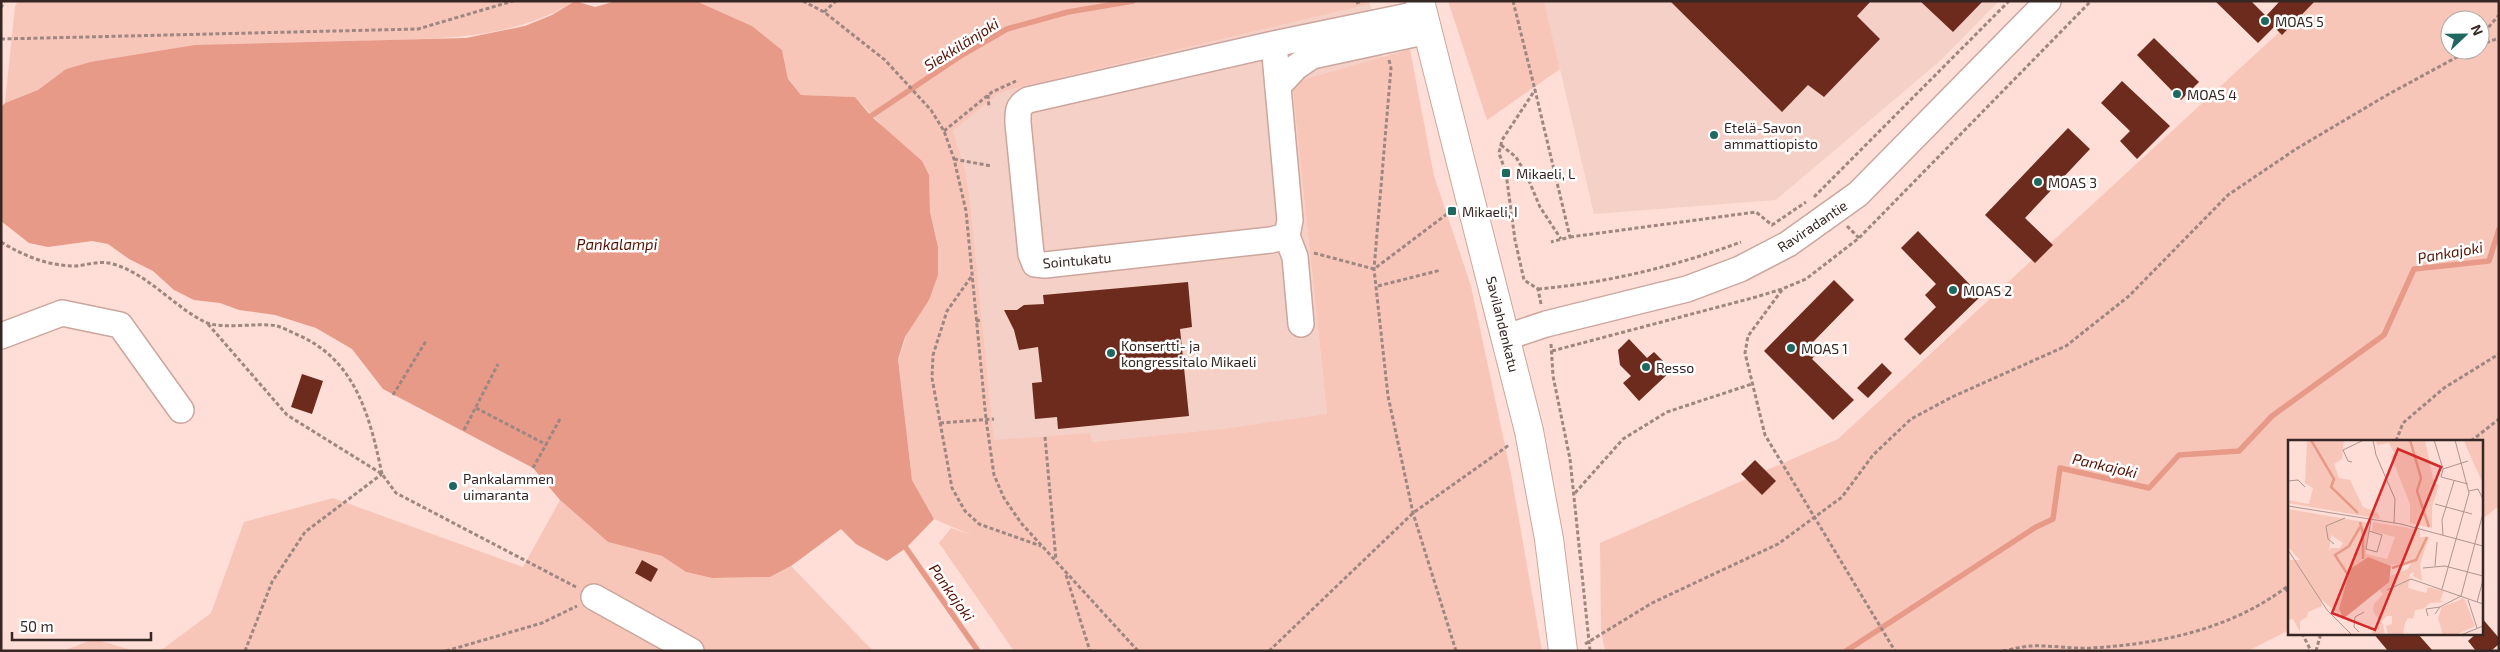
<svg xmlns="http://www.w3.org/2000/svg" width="2500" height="652" font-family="'Exo 2',sans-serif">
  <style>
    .built { fill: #f5d0c6 }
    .green { fill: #f8c6b9; fill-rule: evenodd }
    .water { fill: #e79a88 }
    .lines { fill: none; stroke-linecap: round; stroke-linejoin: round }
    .stream { stroke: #e79a88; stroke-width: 5.5 }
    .building { fill: #6c2b1c }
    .minor-casing { stroke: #cca69d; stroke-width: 28 }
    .major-casing { stroke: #cca69d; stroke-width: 30 }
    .path { stroke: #9e8681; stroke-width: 3; stroke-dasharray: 4 2.5; stroke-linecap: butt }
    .minor { stroke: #fff; stroke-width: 25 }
    .major { stroke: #fff; stroke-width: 28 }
    .poi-dot { fill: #1e6860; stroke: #fff; stroke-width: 2 }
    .labels { text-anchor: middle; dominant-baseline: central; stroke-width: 5; stroke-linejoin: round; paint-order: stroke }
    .poi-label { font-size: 14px; fill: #362724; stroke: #fff; text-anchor: start }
    .street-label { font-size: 14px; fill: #362724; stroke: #fff }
    .water-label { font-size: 15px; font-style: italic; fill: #561304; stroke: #fff }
    .inset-river { fill: none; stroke: #e79a88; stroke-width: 2.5 }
    .inset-road { fill: none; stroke: #ae958f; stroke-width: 1 }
    .view { fill: #d62828; fill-opacity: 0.15; stroke: #d62828; stroke-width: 2.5 }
    .inset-edge { fill: none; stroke: #362724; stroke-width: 2.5 }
  </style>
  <rect width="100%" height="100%" fill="#feded6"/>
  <g class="built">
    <path d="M1544 1H1999L1941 60 1776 200 1594 214Z"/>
    <path d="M1370 4 1383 57 1292 83 1327 415 1229 428 1091 442 1090 433 994 441 971 209 966 172 953 131 998 94 1013 89Z"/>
  </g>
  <g class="green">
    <path d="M18 1H575C503 45 427 37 347 42 261 47 175 51 90 62L66 69 38 90 5 103 15 6Z"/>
    <path d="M696 1H1369L1370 4 1013 89 998 94 953 131 966 172 971 209 994 440 1090 433 1092 442 1229 428 1327 414 1292 83 1410 49 1434 176 1471 286 1511 474 1542 651H1014L939 543 951 528 971 535 934 519 912 480 898 359 908 331 929 300 938 247 930 212 929 175 855 97 801 95 788 79 782 50 752 26Z"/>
    <path d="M1448 1H1544L1560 69 1487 120Z"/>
    <path d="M2313 1H2499V506L2481 520V441H2289V630L2248 651H1605L1601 630 1600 543 1838 439ZM2450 20H2480V50H2450Z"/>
    <path d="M333 498 523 567 560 500 608 542 662 556 686 572 712 578 770 577 791 566 873 651H160L211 613 244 522Z"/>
    <path d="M94 639 135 651H63Z"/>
  </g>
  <path class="water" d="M575 1 595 7 616 1H696L752 26 782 50 788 79 801 95 855 97 871 116 922 161 929 175 930 212 938 247V275L929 300 905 337 898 359 912 480 934 519 906 548 887 561 856 544 841 529 791 566 770 577 712 578 686 572 662 556 608 542 560 500 533 468 383 389 352 349 316 328 275 315 239 310 220 303 194 300 174 290 153 271 129 259 108 244 92 241 48 247 29 243 1 221V107L5 103 38 90 66 69 90 62 195 45 466 38 525 26 552 15Z"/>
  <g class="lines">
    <g class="stream">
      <path d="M871 116 962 55 1007 29 1068 12 1133 1"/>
      <path d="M906 548 978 651"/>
      <path d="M1846 651 2036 527 2053 519 2060 468 2149 488 2179 455 2239 451 2272 416 2384 335 2414 269 2489 261 2499 229"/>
    </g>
  </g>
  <g class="building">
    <path d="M1670 1H1871L1857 16 1880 39 1824 97 1808 85 1782 112Z"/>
    <path d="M1920 1H1983L1953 32Z"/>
    <path d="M2215 1H2251L2266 16 2280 1H2315L2282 35 2274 27 2258 43Z"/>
    <path d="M2154 38 2199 82 2181 100 2137 55Z"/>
    <path d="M2122 81 2170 126 2137 159 2120 141 2130 131 2101 103Z"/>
    <path d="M2068 128 2090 149 2025 218 2053 245 2035 263 1985 215Z"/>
    <path d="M1918 231 1981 296 1920 355 1904 339 1936 307 1925 295 1936 284 1901 248Z"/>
    <path d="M1834 280 1854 300 1811 344 1818 352 1812 359 1854 400 1833 420 1764 351Z"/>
    <path d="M1188 282 1192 327 1180 329 1189 416 1058 429 1057 417 1035 419 1032 383 1042 382 1038 347 1019 350 1014 330 1004 310H1017L1024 305 1044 304 1043 295Z"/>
    <path d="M1629 339 1647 358 1654 352 1672 370 1639 401 1623 383 1631 376 1620 365 1618 350Z"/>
    <path d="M1882 363 1892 373 1868 398 1857 388Z"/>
    <path d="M302 374 323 381 312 414 291 407Z"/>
    <path d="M1755 460 1776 481 1762 495 1741 474Z"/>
    <path d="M642 560 658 569 651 582 635 573Z"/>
    <path d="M2481 617 2499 638V644L2491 651H2476L2468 641 2477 633H2481Z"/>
    <path d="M2373 633H2417L2433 651H2388Z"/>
  </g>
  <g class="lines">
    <g class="minor-casing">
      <g id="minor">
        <path d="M1274 44 1290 220 1287 236 1271 240 1045 265 1035 264 1031 254 1018 123C1018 112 1017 106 1028 100L1274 44 1423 13"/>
        <path d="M1278 86 1296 67 1312 56 1428 31"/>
        <path d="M1287 236 1295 257 1301 324"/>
        <path d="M1 336 62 313 120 325 181 410"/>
        <path d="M1507 337 1546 324 1687 289 1740 269 1788 244 1858 194 2048 1"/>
        <path d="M594 597 691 651"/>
      </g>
    </g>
    <g class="major-casing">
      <path id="major" d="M1420 1 1529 431 1549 539 1563 651"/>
    </g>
    <g class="path">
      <path d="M803 1 824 12 885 60 931 110 944 131 954 159 966 211 986 419 994 475 1004 498 1021 523 1138 651"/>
      <path d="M1513 1 1535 90"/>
      <path d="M1356 3 1363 1"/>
      <path d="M1 8 4 1"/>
      <path d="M824 12 836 1"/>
      <path d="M2480 37 2499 15"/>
      <path d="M1 39 418 29 513 1"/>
      <path d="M2480 45 2499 38"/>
      <path d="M1389 60 1391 68 1374 269 1388 396 1413 513 1456 651"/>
      <path d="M988 95 989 108"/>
      <path d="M944 131 992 92 1016 81"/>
      <path d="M1501 145 1516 157 1527 176 1540 207 1561 239"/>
      <path d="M954 159 991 166"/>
      <path d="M1814 197 2009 1"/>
      <path d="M1847 226 1859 238"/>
      <path d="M1570 237 1756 212 1772 225 1806 202"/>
      <path d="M1 242C24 256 48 266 76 266 88 265 100 260 113 264 148 274 173 306 205 322 221 330 258 322 277 326 284 328 291 332 298 335 356 360 370 417 382 474"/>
      <path d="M1314 253 1374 269 1451 211"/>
      <path d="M971 277 947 311 933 355 932 378 952 488 965 511 979 524 1041 546"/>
      <path d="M1378 286 1441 270"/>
      <path d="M1538 289C1607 283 1676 266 1741 242"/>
      <path d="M1782 290 1748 336 1745 353 1765 435 1895 651"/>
      <path d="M1541 304 1538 289 1524 280 1515 240 1506 173 1499 153 1502 140 1535 90 1570 237 1551 242"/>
      <path d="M976 321 982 320"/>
      <path d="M208 324 287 415 382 474 396 493 576 587"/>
      <path d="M1551 344 1553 376 1570 459 1590 651"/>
      <path d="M1552 351 1756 297 1782 289 1806 279 1859 238 2091 1"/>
      <path d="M393 395 426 341"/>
      <path d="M476 408 547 445"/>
      <path d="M940 423 994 419"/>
      <path d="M464 430 498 364"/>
      <path d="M1045 437 1056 560"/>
      <path d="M2396 441 2403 423 2444 388 2499 354"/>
      <path d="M2471 441 2499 419"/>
      <path d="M533 468 560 419"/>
      <path d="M1575 493 1623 439 1667 412 1752 384"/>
      <path d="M1066 575 1090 651"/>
      <path d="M2286 588 2289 596"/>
      <path d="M2302 633 2311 651"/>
      <path d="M1585 644 1652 603 1778 544 1842 497 1873 455 1911 419 1952 397 2066 346 2129 296 2228 195 2296 149 2387 95 2470 50"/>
      <path d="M245 651 272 582 305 532 382 474"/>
      <path d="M446 651 542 623 577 606"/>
      <path d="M1269 651 1413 513 1509 445"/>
      <path d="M2003 651C2012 649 2021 647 2030 646 2050 645 2071 649 2091 648 2160 644 2233 629 2289 585"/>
      <path d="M2316 651 2321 633"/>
    </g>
    <use href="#minor" class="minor"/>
    <use href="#major" class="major"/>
  </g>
  <g class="poi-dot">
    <circle cx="2265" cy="21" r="5"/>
    <circle cx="2177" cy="94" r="5"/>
    <circle cx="1714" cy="135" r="5"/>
    <rect x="1501" y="168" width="10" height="10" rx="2.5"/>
    <circle cx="2038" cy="182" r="5"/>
    <rect x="1447" y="206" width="10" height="10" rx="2.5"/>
    <circle cx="1953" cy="290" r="5"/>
    <circle cx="1791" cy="348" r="5"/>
    <circle cx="1111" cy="353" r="5"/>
    <circle cx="1646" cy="367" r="5"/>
    <circle cx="453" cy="486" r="5"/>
  </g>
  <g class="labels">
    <g class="poi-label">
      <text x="2275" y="21">MOAS 5</text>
      <text x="2187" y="94">MOAS 4</text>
      <text x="1724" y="127">Etelä-Savon<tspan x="1724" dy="16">ammattiopisto</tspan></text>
      <text x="1516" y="173">Mikaeli, L</text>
      <text x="2048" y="182">MOAS 3</text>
      <text x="1462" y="211">Mikaeli, I</text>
      <text x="1963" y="290">MOAS 2</text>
      <text x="1121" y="345">Konsertti- ja<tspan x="1121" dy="16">kongressitalo Mikaeli</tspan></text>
      <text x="1801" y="348">MOAS 1</text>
      <text x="1656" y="367">Resso</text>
      <text x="463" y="478">Pankalammen<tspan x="463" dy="16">uimaranta</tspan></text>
    </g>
    <g class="street-label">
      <text transform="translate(1812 226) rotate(-34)">Raviradantie</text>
      <text transform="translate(1077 260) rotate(-5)">Sointukatu</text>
      <text transform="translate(1503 324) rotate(76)">Savilahdenkatu</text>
    </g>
    <g class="water-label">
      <text transform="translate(961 44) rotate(-32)">Siekkilänjoki</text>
      <text x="617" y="244">Pankalampi</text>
      <text transform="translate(2450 252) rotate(-10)">Pankajoki</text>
      <text transform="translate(2105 465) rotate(13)">Pankajoki</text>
      <text transform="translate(952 592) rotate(55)">Pankajoki</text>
    </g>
  </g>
  <g transform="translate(2288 440)">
    <rect width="195" height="195" fill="#feded6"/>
    <path d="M19 0H56L54 19 46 24 51 38 62 40 75 67 90 73 92 79 0 63V60L21 64 25 48 17 43ZM88 0H137L146 43 151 45 144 67V88L122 83V64L103 16 106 13 101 3 89 5ZM176 0H195V44L178 6ZM0 69 81 83 78 114 99 119 107 97 84 91 85 82 132 90V97H141L132 124 134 141 125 136 126 132 122 134 120 148 138 153 140 147 156 151 152 161 157 162 142 163 135 169 127 170 125 179 120 178 117 183 115 195H100L98 186 104 184V176H99L94 180 97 195H83L91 180 85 171 86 164 95 154 92 150 102 136 120 129 124 121 100 126 79 117 62 129 51 175 33 159 34 166 20 172 19 177 12 181V192L5 179 0 180V111L2 120H12L0 107ZM43 95 55 103 52 108H43L41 112ZM176 158 187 186 167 195H155L150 178 154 167Z" fill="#f8c6b9" fill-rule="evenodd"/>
    <path d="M80 117 103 126 101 142 55 179 51 169 62 129Z" fill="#e79a88"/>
    <path class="inset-river" d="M23 0 46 39 43 47 70 73M122 0 133 38 129 51 141 87M72 82 75 94V119M104 128 128 120 139 97M60 135 47 115 61 106 72 87"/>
    <path class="inset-road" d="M85 0 88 15 107 59 106 83M146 0 155 29 153 37 180 44M64 22 60 21 55 10 76 0M155 29 180 21M0 41 10 40 17 47M181 51 190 49 195 59M147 64 184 74M0 66 113 84 195 106M81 91 94 95 89 112 78 109 81 91 83 80M155 95 154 80 166 41M46 104 40 99 38 86 57 78M0 110 39 170 64 195M147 126 149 102M135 128 157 126 195 136M154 149 181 53 167 0M99 150 123 139 195 164M180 160 189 188M189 162 195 140M147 174 152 167 173 156 195 73M140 176 138 169 152 167M71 192 66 187 67 177 76 172M173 195 195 186"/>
    <path class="view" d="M110 9 153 27 87 190 44 173Z"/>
    <rect width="195" height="195" class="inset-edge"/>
  </g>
  <rect width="2500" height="652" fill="none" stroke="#362724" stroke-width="5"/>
  <g transform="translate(2465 35) rotate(68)"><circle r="24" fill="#ffffff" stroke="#afa9a7"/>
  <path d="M0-4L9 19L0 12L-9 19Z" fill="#1e6860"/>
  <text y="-8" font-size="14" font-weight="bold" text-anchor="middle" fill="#362724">N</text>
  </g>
  <path d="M12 632v8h139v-8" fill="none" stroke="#362724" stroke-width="2.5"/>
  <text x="20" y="632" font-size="15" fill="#362724" stroke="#ffffff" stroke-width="4" paint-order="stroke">50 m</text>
</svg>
